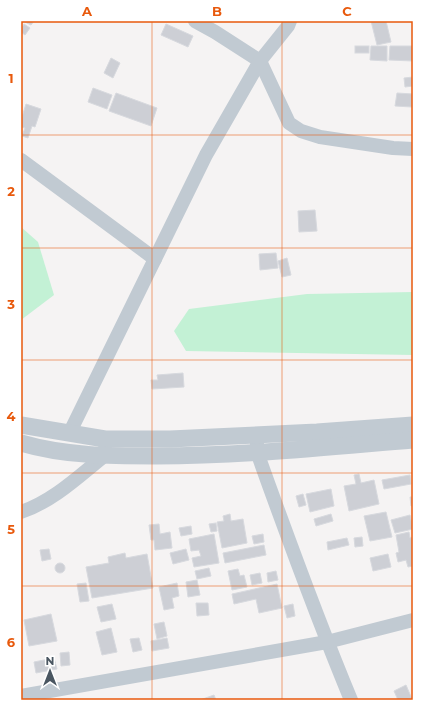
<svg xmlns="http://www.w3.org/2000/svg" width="434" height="721" font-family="Montserrat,sans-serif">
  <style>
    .green { fill: #c3f1d5 }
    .building { fill: #cdcfd5; stroke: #d7d9de }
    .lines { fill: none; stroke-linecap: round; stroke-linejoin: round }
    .minor { stroke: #c1cad2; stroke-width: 14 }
    .tertiary { stroke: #c1cad2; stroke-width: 17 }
    .grid { fill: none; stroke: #e8590c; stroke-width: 1; stroke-opacity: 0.55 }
    .neatline { fill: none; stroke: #e8590c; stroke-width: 1.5 }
    .grid-label { font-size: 13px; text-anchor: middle; font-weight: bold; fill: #e8590c }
  </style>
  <rect width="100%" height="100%" fill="#f5f3f3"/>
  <g class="green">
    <path d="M21 227 38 242 54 295 21 320Z"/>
    <path d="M413 292V355L186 351 174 331 189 309 307 294Z"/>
  </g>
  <g class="building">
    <path d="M26 21H34L31 25 25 22Z"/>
    <path d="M371 21H386L391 42 377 45Z"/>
    <path d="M24 24 30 28 25 35 21 32V29Z"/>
    <path d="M166 24 193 36 188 47 161 35Z"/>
    <rect x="355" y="46" width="14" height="7"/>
    <path d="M371 46H387V61L370 60Z"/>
    <path d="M390 46H413V61L389 60Z"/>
    <path d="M111 58 120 63 113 78 104 73Z"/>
    <path d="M413 77V86L405 87 404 78Z"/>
    <path d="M93 88 112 95 107 109 88 102Z"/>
    <path d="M116 93 157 108 151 126 109 111Z"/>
    <path d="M397 93 413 94 412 107 395 106Z"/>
    <path d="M26 104 41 109 35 127 32 126 28 138 22 136 25 128 21 127V120Z"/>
    <path d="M315 210 317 231 299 232 298 211Z"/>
    <path d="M276 253 278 268 260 270 259 254Z"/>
    <path d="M287 258 291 275 282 277 278 261Z"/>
    <path d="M183 373 184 387 152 389 151 380H158L157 375Z"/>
    <path d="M359 474 361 483 374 480 379 504 349 511 344 486 356 484 354 475Z"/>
    <path d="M410 475 411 484 384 489 382 480Z"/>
    <path d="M331 489 334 506 310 512 306 494Z"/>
    <path d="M303 494 306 505 299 507 296 496Z"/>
    <path d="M410 497H413V506H411Z"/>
    <path d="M386 512 392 537 370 541 364 516Z"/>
    <path d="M230 514 231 521 243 519 247 543 222 548 217 522 224 521 223 516Z"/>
    <path d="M331 514 333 521 316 526 314 519Z"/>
    <path d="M410 515 413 529 395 533 391 520Z"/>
    <path d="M216 523 217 531 211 532 209 524Z"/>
    <path d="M159 524 160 534 170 532 172 548 155 550 154 540H151L149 525Z"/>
    <path d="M191 526 192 534 181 536 179 528Z"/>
    <path d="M409 532 410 538 413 537V566L408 567 406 560 398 562 396 553 399 552 396 535Z"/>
    <path d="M214 534 219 563 194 567 192 558 201 556 199 550 191 551 189 539Z"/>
    <path d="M263 534 264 542 254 544 252 536Z"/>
    <path d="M362 537 363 546 355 547 354 538Z"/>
    <path d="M347 538 349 545 328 550 327 542Z"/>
    <path d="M264 545 266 555 225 563 223 553Z"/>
    <path d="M49 549 51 559 42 561 40 550Z"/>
    <path d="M186 549 189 560 173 564 170 553Z"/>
    <path d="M125 553 126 558 147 554 153 588 92 598 86 567 109 563 108 557Z"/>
    <path d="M388 554 391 567 373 571 370 558Z"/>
    <circle cx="60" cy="568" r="5"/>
    <path d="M209 568 211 576 197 579 195 571Z"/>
    <path d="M238 569 240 576 244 575 247 587 232 590 228 571Z"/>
    <path d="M276 571 278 580 268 582 267 573Z"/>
    <path d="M260 573 262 583 252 585 250 575Z"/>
    <path d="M197 580 200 595 188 597 186 582Z"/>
    <path d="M86 583 89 601 80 602 77 584Z"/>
    <path d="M177 583 179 596 172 598 174 608 164 610 159 587Z"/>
    <path d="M277 584 282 608 259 613 256 599 234 604 232 594Z"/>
    <path d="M196 603H208L209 615 197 616Z"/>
    <path d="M112 604 116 619 101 622 97 607Z"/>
    <path d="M293 604 295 616 287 618 284 606Z"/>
    <path d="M51 614 57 641 29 646 24 620Z"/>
    <path d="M164 622 167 636 157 639 154 624Z"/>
    <path d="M111 628 117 652 102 655 96 632Z"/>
    <path d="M139 638 142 650 133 652 130 639Z"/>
    <path d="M167 638 169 648 152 651 151 641Z"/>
    <path d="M69 652 70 665 61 666 60 653Z"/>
    <path d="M54 658 57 669 36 673 34 662Z"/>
    <path d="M406 685 412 699 398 700 394 691Z"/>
    <path d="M214 695 216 700H200Z"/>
  </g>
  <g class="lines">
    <g class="minor">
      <path d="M195 21 215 32 260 61 289 123 301 131 320 137 393 148 413 149"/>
      <path d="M21 160 155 259"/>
      <path d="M69 434 206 155 260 61 288 26 290 21"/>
      <path d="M257 443V452C287 536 317 618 351 700"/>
      <path d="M21 512C53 501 78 477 104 456L105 449"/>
      <path d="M21 696 327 642 413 620"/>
    </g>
    <g class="tertiary">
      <path d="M21 425 105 439H170L317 432 413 425"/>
      <path d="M21 443C65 456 111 456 156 456 242 456 328 447 413 440"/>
    </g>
  </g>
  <path class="grid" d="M152 21V700M282 21V700M21 135H413M21 248H413M21 360H413M21 473H413M21 586H413"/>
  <rect width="434" height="721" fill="none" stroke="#ffffff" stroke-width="44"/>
  <g transform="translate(50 671)" stroke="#ffffff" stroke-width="3" paint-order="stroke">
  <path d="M0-3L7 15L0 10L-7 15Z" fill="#4a5661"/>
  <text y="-6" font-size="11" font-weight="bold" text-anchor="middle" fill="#4a5661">N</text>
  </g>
  <rect x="22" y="22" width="390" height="677" class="neatline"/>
  <g class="grid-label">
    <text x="87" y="16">A</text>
    <text x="217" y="16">B</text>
    <text x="347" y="16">C</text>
    <text x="11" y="83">1</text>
    <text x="11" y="196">2</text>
    <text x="11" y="309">3</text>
    <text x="11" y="421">4</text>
    <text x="11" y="534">5</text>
    <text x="11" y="647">6</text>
  </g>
</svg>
